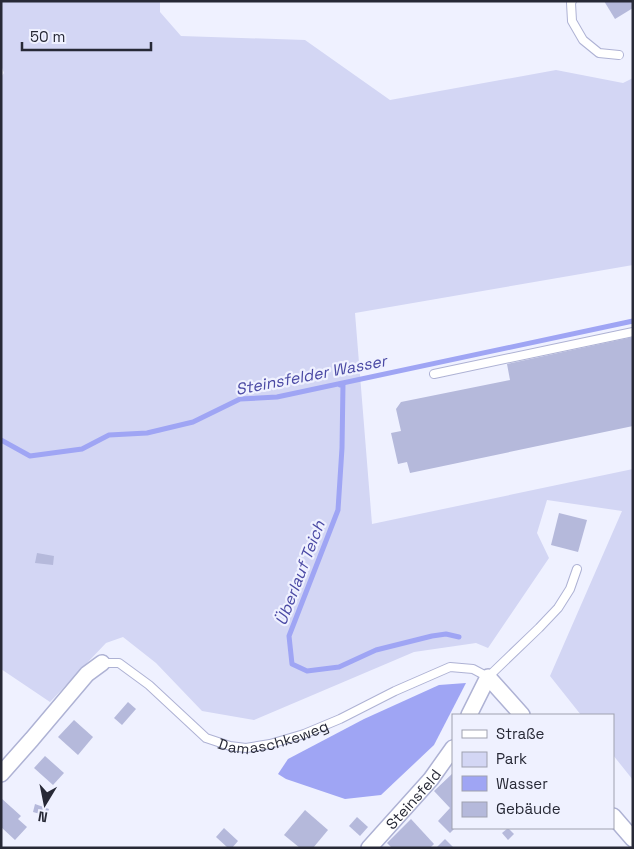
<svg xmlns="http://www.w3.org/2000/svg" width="634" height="849" font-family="'Space Grotesk',sans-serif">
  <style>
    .green { fill: #d3d6f4 }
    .water { fill: #9fa5f4 }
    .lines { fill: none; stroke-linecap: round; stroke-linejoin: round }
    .stream { stroke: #9fa5f4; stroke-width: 5 }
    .building { fill: #b5b9db }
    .service-casing { stroke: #aeb2d4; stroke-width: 10 }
    .minor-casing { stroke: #aeb2d4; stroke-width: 18 }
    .service { stroke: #fff; stroke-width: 8 }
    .minor { stroke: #fff; stroke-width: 15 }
    .labels { text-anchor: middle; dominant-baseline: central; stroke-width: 4.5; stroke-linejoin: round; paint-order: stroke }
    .street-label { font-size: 15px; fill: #272936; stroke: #eff1ff }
    .water-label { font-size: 16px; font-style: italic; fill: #4a49a4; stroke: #eff1ff }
  </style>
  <rect width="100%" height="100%" fill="#eff1ff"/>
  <path class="green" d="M1 1H160V12L181 36 305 40 390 100 556 70 623 83 633 78V265L355 313 372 524 633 469V780L613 755V715H581L550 676 622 511 547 500 537 533 549 558 488 648 476 643 414 652 254 720 202 711 156 663 123 637 106 643 50 702 1 669V77L4 73 1 65Z"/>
  <path class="water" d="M466 683 434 745 381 795 345 799 286 779 278 774 288 759 364 719 439 685Z"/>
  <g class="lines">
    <g class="stream">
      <path d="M340 385 343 384 342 448 338 510 289 636 292 664 307 671 339 667 376 650 432 636 446 634 459 637"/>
      <path d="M1 440 30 456 82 449 109 435 147 433 193 422 240 399 277 397 633 321"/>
    </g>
  </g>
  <g class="building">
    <path d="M604 1H633V8L615 19Z"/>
    <path d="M633 337V426L410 473 407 462 398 464 391 433 401 431 396 409 401 402 510 380 507 364Z"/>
    <path d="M559 513 587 520 578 552 551 545Z"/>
    <path d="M37 553 54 556 53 565 35 563Z"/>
    <path d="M128 702 136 709 122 725 114 718Z"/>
    <path d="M74 720 93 737 78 755 58 737Z"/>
    <path d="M45 756 64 773 53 785 34 768Z"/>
    <path d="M453 773V828H455L450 833 438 821 450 808 434 791Z"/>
    <path d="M1 798 21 816 18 819 27 827 15 840 1 827Z"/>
    <path d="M35 804 49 809 47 816 33 812Z"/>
    <path d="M305 810 328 830 313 848H300L284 835Z"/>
    <path d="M357 817 368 827 360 836 349 826Z"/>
    <path d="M411 819 434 844 430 848H392L387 843Z"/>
    <path d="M224 828 238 841 232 848H228L216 837Z"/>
    <path d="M508 828 514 834 508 840 502 833Z"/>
    <path d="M445 839 454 848H436Z"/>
  </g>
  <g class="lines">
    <g class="service-casing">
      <g id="service">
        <path d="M572 1 571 3 572 21 583 40 599 53 619 55"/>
        <path d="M434 374 633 332"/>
        <path id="s1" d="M102 663H119L149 685 206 738 230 746 246 748 270 744 304 734 340 719 395 691 450 667 473 669 488 677 539 628 558 608 570 589 577 569"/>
      </g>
    </g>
    <g class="minor-casing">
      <g id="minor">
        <path d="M469 715 488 677 522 715"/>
        <path d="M1 774 32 739 87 674 102 663"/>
        <path d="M613 816 633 839"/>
        <path id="s2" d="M369 848 431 779 453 748"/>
      </g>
    </g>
    <use href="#service" class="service"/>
    <use href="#minor" class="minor"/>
  </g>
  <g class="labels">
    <g class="street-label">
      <text stroke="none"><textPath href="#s1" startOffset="202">Damaschkeweg</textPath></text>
      <text stroke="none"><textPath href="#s2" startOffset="66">Steinsfeld</textPath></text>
    </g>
    <g class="water-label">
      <text transform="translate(311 375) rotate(-11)">Steinsfelder Wasser</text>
      <text transform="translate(300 573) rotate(-69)">Überlauf Teich</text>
    </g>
  </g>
  <rect width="634" height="849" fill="none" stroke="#272936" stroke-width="5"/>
  <rect x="452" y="714" width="162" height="115" fill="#eff1ff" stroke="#9fa1af"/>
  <rect x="462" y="730" width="25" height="8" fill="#ffffff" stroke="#9fa1af"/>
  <text x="496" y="739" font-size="15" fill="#272936">Straße</text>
  <rect x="462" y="752" width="25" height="15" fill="#d3d6f4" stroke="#9fa1af"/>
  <text x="496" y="764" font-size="15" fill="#272936">Park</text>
  <rect x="462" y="776" width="25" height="15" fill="#9fa5f4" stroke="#9fa1af"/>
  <text x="496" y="789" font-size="15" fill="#272936">Wasser</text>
  <rect x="462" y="802" width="25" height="15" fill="#b5b9db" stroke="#9fa1af"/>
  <text x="496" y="814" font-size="15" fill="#272936">Gebäude</text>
  <g transform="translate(45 804) rotate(190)" stroke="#eff1ff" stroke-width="4" paint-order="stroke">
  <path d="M0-4L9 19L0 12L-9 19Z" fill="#272936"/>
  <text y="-8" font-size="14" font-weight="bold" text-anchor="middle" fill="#272936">N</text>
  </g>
  <path d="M22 42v8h129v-8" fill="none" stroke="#272936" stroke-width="2.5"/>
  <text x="30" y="42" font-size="15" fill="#272936" stroke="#eff1ff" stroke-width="4" paint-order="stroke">50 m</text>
</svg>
